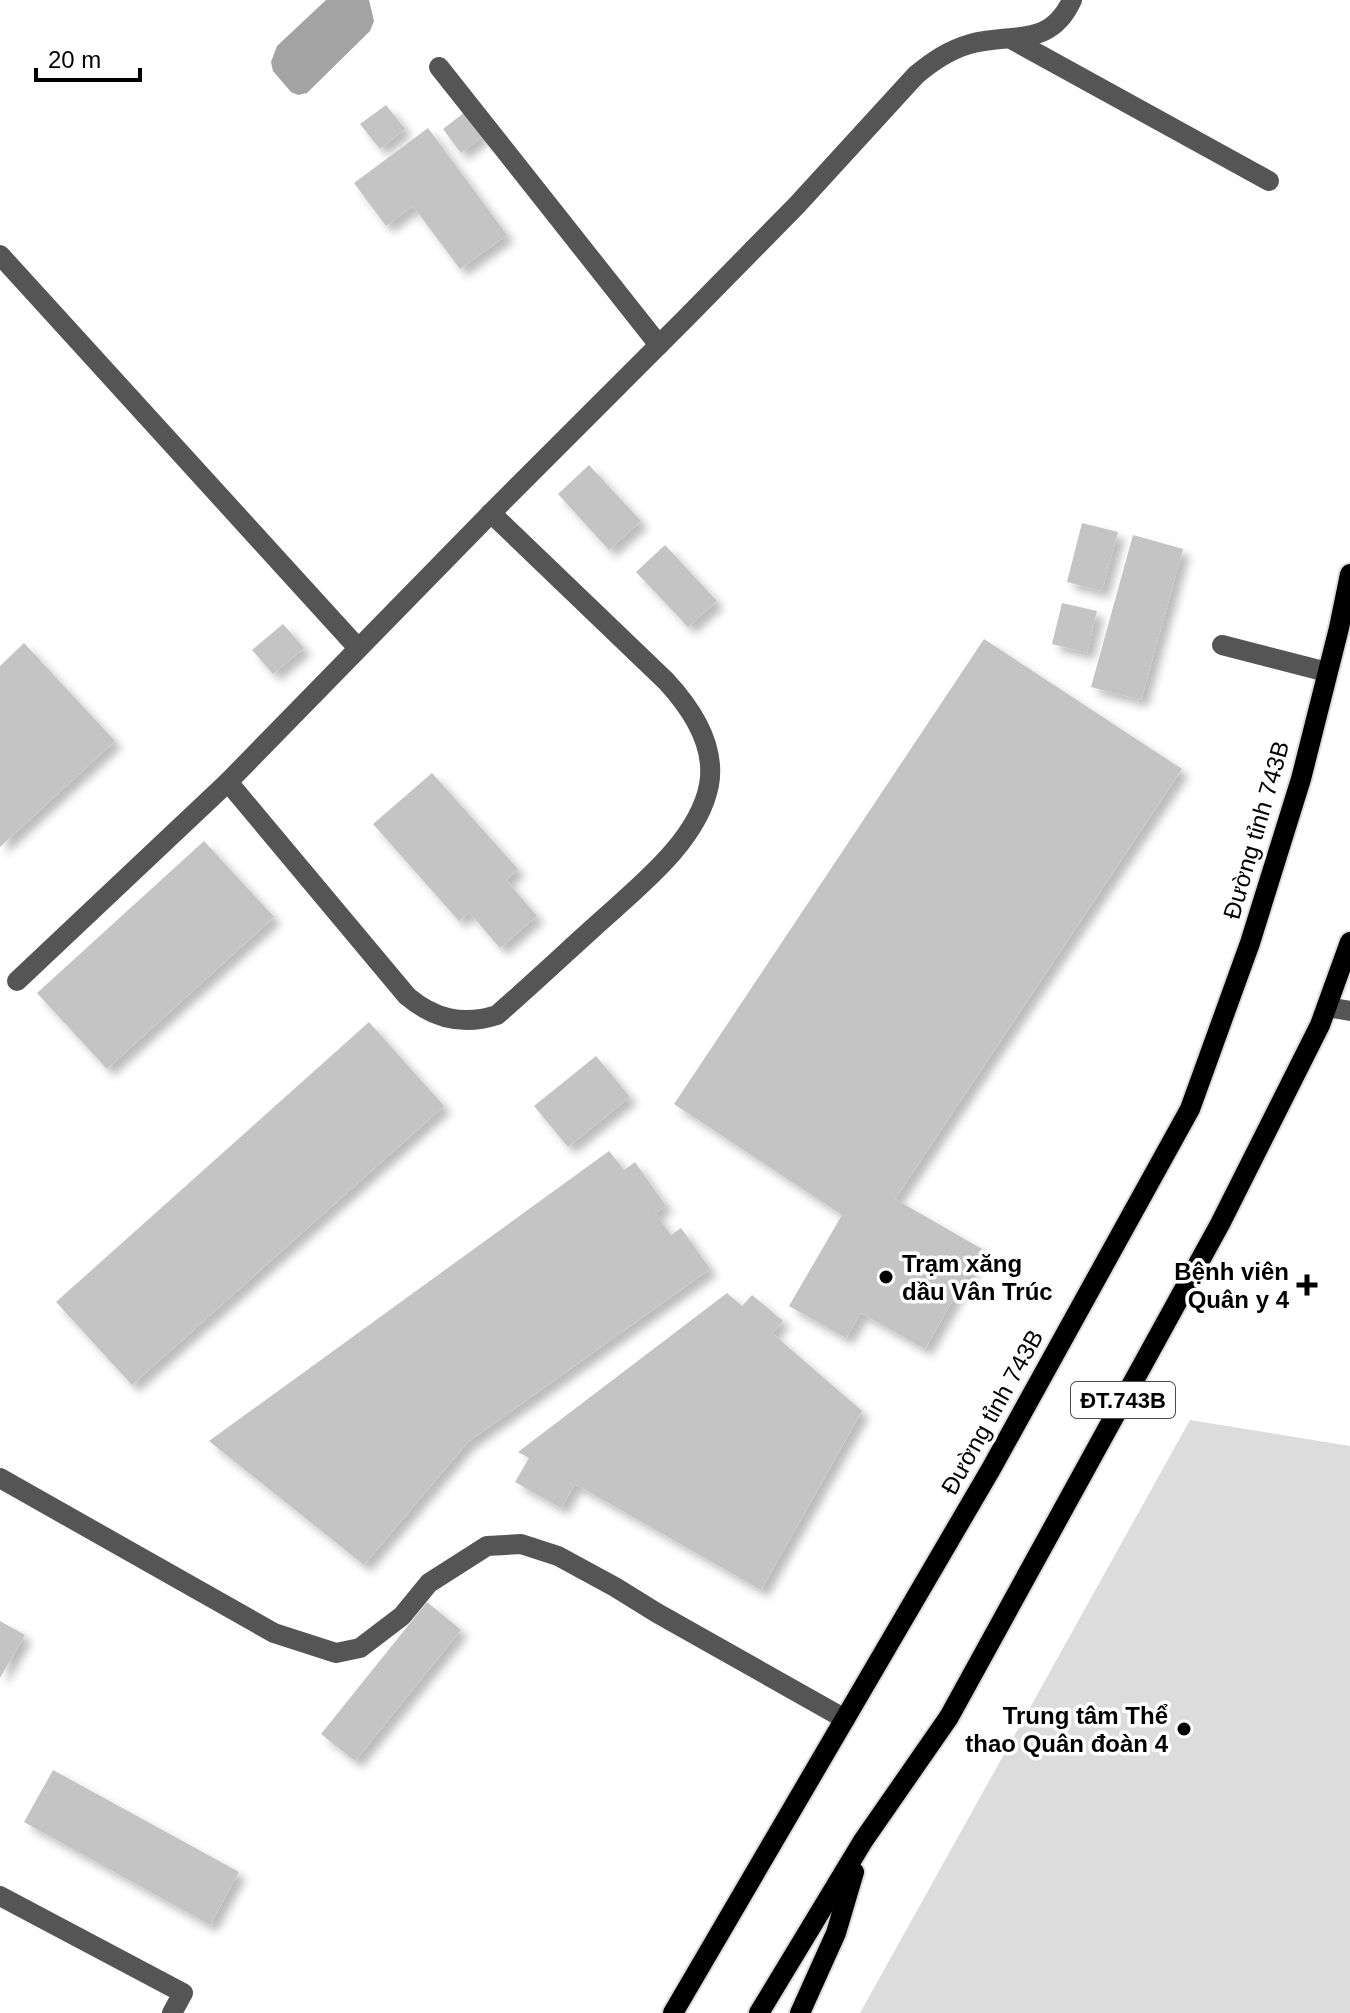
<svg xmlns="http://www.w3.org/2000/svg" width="1350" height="2013" font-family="Helvetica,sans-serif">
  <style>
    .green { fill: #dcdcdc }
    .water { fill: #a3a3a3 }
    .building { fill: #c4c4c4; filter: url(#shadow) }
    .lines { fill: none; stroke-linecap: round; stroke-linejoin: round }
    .major-casing { stroke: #dbdbdb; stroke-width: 24 }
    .minor { stroke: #555; stroke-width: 20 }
    .major { stroke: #000; stroke-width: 20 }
    .poi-dot { fill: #000; stroke: #fff; stroke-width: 3 }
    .labels { text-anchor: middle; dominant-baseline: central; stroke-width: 7; stroke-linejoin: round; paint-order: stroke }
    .shield { fill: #fff; stroke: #4c4c4c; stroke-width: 2 }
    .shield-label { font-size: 22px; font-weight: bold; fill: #000 }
    .street-label { font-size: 24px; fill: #000; stroke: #fff }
    .poi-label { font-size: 24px; font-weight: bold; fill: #000; stroke: #fff; text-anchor: end }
  </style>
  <defs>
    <filter id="shadow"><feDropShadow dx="7" dy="7" stdDeviation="4" flood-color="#0004"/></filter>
  </defs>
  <rect width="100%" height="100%" fill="#fff"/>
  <path class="green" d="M1190 1420 1350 1446V2013H860Z"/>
  <path class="water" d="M326 0H369L374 21 370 31 307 93 298 95 291 92 273 71 271 62 277 46Z"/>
  <g class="building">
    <path d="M386 105 405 129 380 149 360 124Z"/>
    <path d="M465 112 484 135 461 153 443 129Z"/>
    <path d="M428 128 507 235 460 269 413 206 386 226 354 183Z"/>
    <path d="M589 465 641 521 609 550 558 494Z"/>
    <path d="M1082 523 1118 532 1102 591 1067 582Z"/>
    <path d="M1133 535 1183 549 1141 700 1091 687Z"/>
    <path d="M665 545 717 601 688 627 636 572Z"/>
    <path d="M1062 603 1097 611 1087 653 1052 644Z"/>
    <path d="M283 624 304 648 273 674 252 650Z"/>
    <path d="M984 639 1182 769 895 1199 982 1249 925 1349 861 1313 846 1338 789 1306 842 1215 674 1104Z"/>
    <path d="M24 643 115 741 0 847V666Z"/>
    <path d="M432 773 518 869 506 880 537 916 500 948 469 912 459 921 373 824Z"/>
    <path d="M204 841 274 917 107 1069 37 993Z"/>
    <path d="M369 1022 444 1106 132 1385 56 1302Z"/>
    <path d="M596 1056 630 1097 568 1147 534 1106Z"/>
    <path d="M609 1151 624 1170 635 1162 666 1206 655 1213 671 1235 681 1228 710 1269 468 1442 364 1565 209 1441Z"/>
    <path d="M727 1293 742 1306 752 1295 783 1321 772 1333 862 1411 761 1590 575 1484 561 1508 515 1482 529 1458 518 1452Z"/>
    <path d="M427 1602 461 1630 355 1761 321 1734Z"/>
    <path d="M0 1621 25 1635 0 1678Z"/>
    <path d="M53 1770 239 1872 210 1925 24 1822Z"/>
  </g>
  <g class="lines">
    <g class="major-casing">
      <g id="major">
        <path d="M673 2013 991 1469 1190 1109 1250 943 1301 779 1339 628 1350 574"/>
        <path d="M759 2013 863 1841 949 1717 1220 1224 1320 1025 1350 942"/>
        <path d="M800 2013 836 1933 854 1872"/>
      </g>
    </g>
    <g class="minor">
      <path d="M1011 39 1269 181"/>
      <path d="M439 67 659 345"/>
      <path d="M0 255 358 648"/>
      <path d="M1222 645 1327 672"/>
      <path d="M228 782 407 996C434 1019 463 1026 497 1015 529 987 560 958 592 929 633 891 698 843 709 785 716 746 691 708 666 681L491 513"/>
      <path d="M17 981 228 782 491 513 685 319 797 205 916 75C933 61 949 50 970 44 1011 32 1050 49 1072 0"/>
      <path d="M1327 1007 1350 1011"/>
      <path d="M0 1478 274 1633 336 1653 360 1648 402 1616 429 1583 487 1546 521 1544 558 1556 615 1587 657 1613 845 1719"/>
      <path d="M0 1896 183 1993 172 2013"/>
    </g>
    <use href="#major" class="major"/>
  </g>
  <g class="poi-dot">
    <circle cx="886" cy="1277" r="8"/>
    <path d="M1303 1273h8v8h8v8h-8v8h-8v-8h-8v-8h8z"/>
    <circle cx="1184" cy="1729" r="8"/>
  </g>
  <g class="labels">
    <rect class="shield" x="1071" y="1382" width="104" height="36" rx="6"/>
    <g class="shield-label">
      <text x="1123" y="1400">ĐT.743B</text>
    </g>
    <g class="street-label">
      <text transform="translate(1256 830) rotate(-74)">Đường tỉnh 743B</text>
      <text transform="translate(992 1412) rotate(-61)">Đường tỉnh 743B</text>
    </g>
    <g class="poi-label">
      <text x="902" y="1263" text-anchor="start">Trạm xăng<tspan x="902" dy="28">dầu Vân Trúc</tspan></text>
      <text x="1289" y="1271">Bệnh viên<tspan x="1289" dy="28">Quân y 4</tspan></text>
      <text x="1168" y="1715">Trung tâm Thể<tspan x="1168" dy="28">thao Quân đoàn 4</tspan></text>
    </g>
  </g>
  <path d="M36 68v12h104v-12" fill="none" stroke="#000000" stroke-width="4"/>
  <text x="48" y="68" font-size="24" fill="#000000" stroke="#ffffff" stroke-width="6" paint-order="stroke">20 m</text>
</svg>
